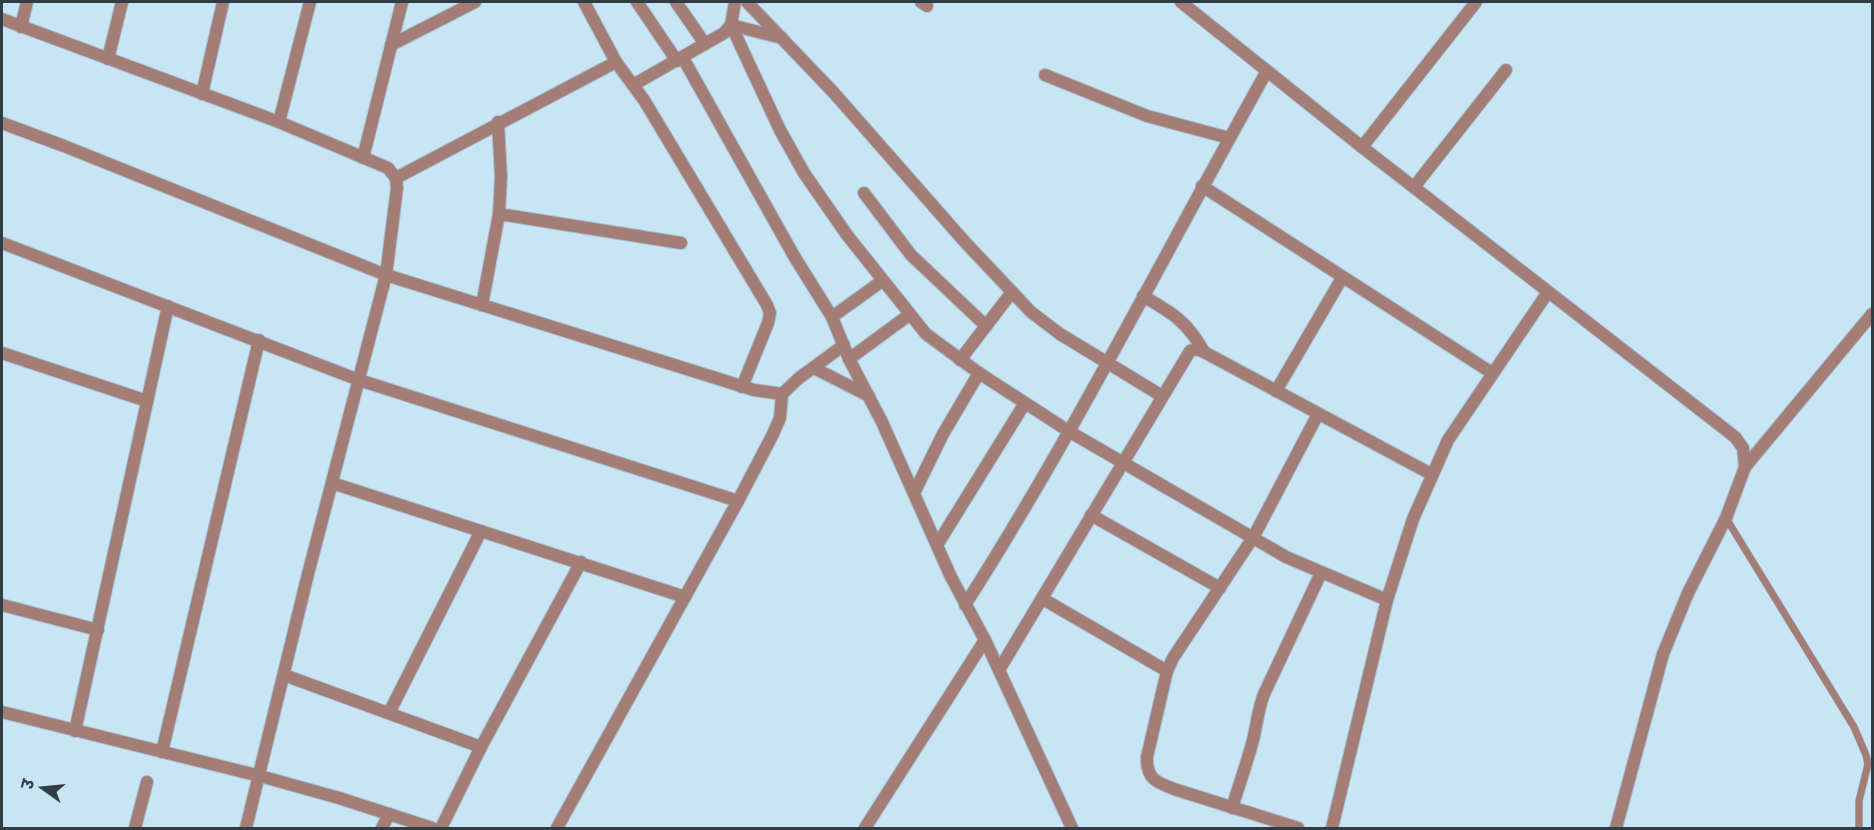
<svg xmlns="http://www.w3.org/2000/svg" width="1874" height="830" font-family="Poppins,'Noto Sans Devanagari',sans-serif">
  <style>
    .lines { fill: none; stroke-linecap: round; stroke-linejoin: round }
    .service-casing { stroke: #a6c0ce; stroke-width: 8 }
    .minor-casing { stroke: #a6c0ce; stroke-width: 14 }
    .tertiary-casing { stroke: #a6c0ce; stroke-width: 14 }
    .service { stroke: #a57d77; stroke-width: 7 }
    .minor { stroke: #a57d77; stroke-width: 12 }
    .tertiary { stroke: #a57d77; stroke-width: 12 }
  </style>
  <rect width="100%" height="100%" fill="#c7e5f5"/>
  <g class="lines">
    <g class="service-casing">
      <path id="service" d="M1726 518 1854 727 1866 755 1868 764 1859 801V828"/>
    </g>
    <g class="minor-casing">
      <g id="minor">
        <path d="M584 2 616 62 644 100 767 305 770 313 768 323 742 387"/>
        <path d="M637 2 677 61"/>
        <path d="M676 2 705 44"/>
        <path d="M747 2 834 93 964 241 1031 312 1060 334 1162 396"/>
        <path d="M921 2 927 6"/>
        <path d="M2 19 279 122 388 168 396 178 397 188 386 275 308 574 246 828"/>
        <path d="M731 25 780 130 804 173 847 235 926 334 979 373 1070 432 1286 557 1387 600"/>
        <path d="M731 25 782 38"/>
        <path d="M21 27 27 2"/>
        <path d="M391 45 475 2"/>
        <path d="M683 58 794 256 832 317 849 359 882 422 951 577 985 640 1072 828"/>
        <path d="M108 59 122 2"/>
        <path d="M1045 75 1147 116 1229 138"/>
        <path d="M633 85 724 33 731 25 735 2"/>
        <path d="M202 94 223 2"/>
        <path d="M279 122 310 2"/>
        <path d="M2 123 64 146 386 275 754 390 782 394"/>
        <path d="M1362 147 1476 2"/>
        <path d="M363 158 402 2"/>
        <path d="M396 178 616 62"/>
        <path d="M1202 186 1492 373"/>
        <path d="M1414 187 1506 70"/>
        <path d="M864 193 911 255 986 326"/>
        <path d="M499 214 681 243"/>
        <path d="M2 243 359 380 738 501 557 828"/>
        <path d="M1143 296C1172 313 1187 321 1204 352"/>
        <path d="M482 305 499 214 501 177 498 122"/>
        <path d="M832 317 882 281"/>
        <path d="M2 353 147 401"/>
        <path d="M849 359 909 315"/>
        <path d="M960 360 1012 292"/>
        <path d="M814 368 869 396"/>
        <path d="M1276 391 1342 278"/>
        <path d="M1745 467 1872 314"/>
        <path d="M332 483 685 597"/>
        <path d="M914 493 943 434 979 373"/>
        <path d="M738 501 772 436 780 418 782 394 799 378 844 345"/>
        <path d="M1091 515 1220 588"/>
        <path d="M937 545 1025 403"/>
        <path d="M1043 599 1167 671"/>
        <path d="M2 605 98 630"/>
        <path d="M965 605C1075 433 1167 249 1267 71"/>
        <path d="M999 670 1190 351 1196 349 1204 352 1431 474"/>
        <path d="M284 675 481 747"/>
        <path d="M2 712 260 776 339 798 432 828"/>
        <path d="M389 713 481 531"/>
        <path d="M75 731 168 306"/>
        <path d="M162 752 259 340"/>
        <path d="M1232 808C1239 785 1247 763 1253 740 1257 724 1258 709 1264 694L1321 573"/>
        <path d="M135 828 147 782"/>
        <path d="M382 828 389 814"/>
        <path d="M441 828 481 747 581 562"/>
        <path d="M865 828 985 640"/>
        <path d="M1298 828 1177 790C1158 783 1146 780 1147 757L1167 671 1173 658 1254 536 1318 414"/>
        <path d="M1332 828 1387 600 1413 519 1448 440 1548 292"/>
      </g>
    </g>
    <g class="tertiary-casing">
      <path id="tertiary" d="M1181 2 1362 147 1735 437 1743 448 1745 467 1726 518 1688 593 1663 654 1616 828"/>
    </g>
    <use href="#service" class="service"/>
    <use href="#minor" class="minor"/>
    <use href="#tertiary" class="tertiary"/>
  </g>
  <rect width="1874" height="830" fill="none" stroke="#313d44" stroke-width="6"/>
  <g transform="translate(42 788) rotate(285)" stroke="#c7e5f5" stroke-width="4.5" paint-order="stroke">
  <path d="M0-4.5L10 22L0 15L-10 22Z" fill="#313d44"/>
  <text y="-9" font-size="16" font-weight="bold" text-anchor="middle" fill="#313d44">उ</text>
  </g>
</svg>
